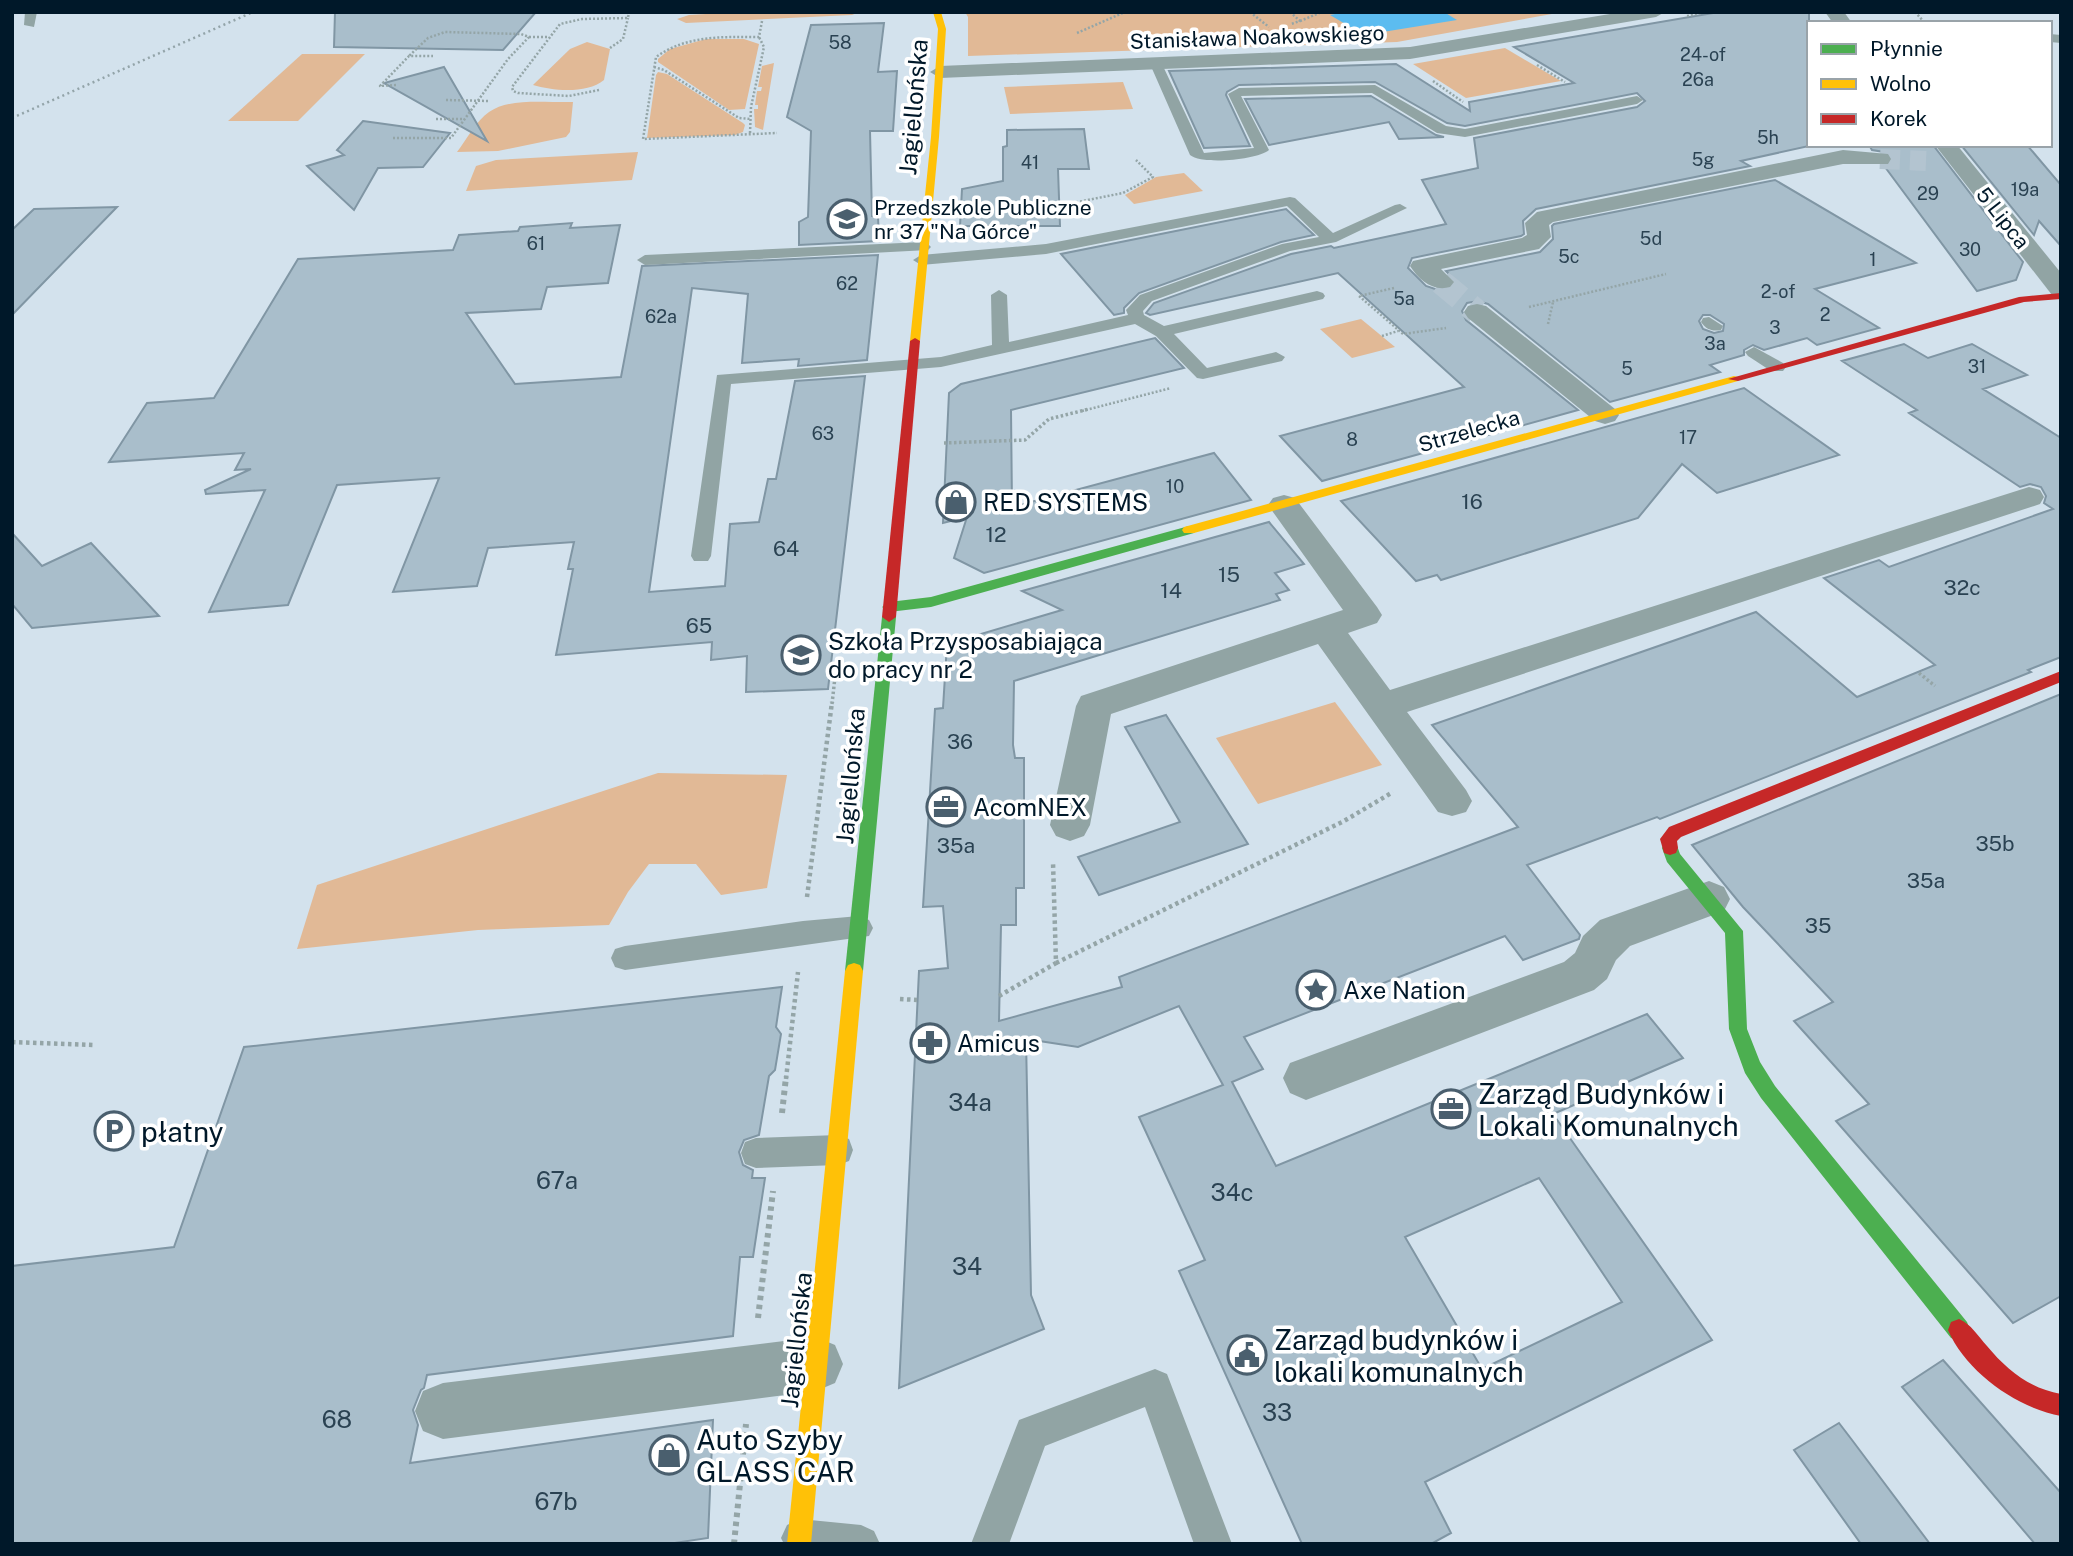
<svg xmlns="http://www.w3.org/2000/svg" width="2073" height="1556" font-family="'Public Sans',sans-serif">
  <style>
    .green { fill: #e1b996 }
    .water { fill: #5cbcf0 }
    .building { fill: #a9becb; stroke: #8096a4; stroke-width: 2; fill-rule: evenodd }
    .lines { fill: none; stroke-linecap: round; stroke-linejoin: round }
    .street-tunnel-far1 { stroke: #b3c4d0; stroke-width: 20; stroke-dasharray: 20 10; stroke-linecap: butt }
    .street-tunnel { stroke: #b3c4d0; stroke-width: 25; stroke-dasharray: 25 12; stroke-linecap: butt }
    .path-far3 { stroke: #94a5a7; stroke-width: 2.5; stroke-dasharray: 2 2; stroke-linecap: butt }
    .path-far2 { stroke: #94a5a7; stroke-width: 3.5; stroke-dasharray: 2.5 2.5; stroke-linecap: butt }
    .path-far1 { stroke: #94a5a7; stroke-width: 4.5; stroke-dasharray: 3.5 3.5; stroke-linecap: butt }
    .path { stroke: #94a5a7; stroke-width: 6; stroke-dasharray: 4.5 4.5; stroke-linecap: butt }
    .lane { fill: #91a4a4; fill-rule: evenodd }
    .street { fill: #91a4a4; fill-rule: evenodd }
    .fast { fill: #4caf50; fill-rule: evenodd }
    .slow { fill: #ffc107; fill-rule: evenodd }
    .jam { fill: #c62828; fill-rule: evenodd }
    .rail { stroke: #93a4a9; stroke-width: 2.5; stroke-dasharray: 2 3.5; stroke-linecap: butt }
    .labels { text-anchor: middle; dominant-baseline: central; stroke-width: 7; stroke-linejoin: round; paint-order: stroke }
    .far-number-label { font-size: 18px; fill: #2a4252 }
    .far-street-label { font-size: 21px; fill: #001829; stroke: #fff }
    .far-poi-label { font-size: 21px; fill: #001829; stroke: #fff; text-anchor: start }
    .number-label { font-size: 21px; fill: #2a4252 }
    .street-label { font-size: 24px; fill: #001829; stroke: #fff }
    .poi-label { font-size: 24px; fill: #001829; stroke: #fff; text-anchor: start }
    .near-number-label { font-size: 24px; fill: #2a4252 }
    .near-poi-label { font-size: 28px; fill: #001829; stroke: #fff; text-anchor: start }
  </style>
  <rect width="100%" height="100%" fill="#d3e2ed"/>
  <g class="green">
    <path d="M739 12H859L852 15 686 23 677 19 689 15Z"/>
    <path d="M965 12H1563L1397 42 968 56V17Z"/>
    <path d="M706 39H744L759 44 745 109 729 110 658 62V59L670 49Z"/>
    <path d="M587 42 610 49 604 80C587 94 553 91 533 85L570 49Z"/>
    <path d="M1505 48 1561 81 1466 98 1413 64Z"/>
    <path d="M302 54H365L298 121H228Z"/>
    <path d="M774 63 763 130 755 127 754 109H758V105H755L757 91H761L762 87H758L762 66Z"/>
    <path d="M658 72 667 74 743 123 745 125 743 132 735 135 647 138 656 75Z"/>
    <path d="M1123 82 1133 109 1010 114 1004 87Z"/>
    <path d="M573 102 570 132 566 137 498 151 457 152C467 139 476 121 489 112 511 97 548 103 573 102Z"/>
    <path d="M638 152 632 180 466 191 476 166 496 160Z"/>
    <path d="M1184 173 1203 191 1134 204 1125 195 1156 177Z"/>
    <path d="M1361 319 1395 347 1352 358 1320 329Z"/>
    <path d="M1335 702 1382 765 1258 804 1216 738Z"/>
    <path d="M658 773 787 775 767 888 721 895 696 864H649L628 892 609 925 478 930 297 949 317 885Z"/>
  </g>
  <path class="water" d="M1345 12H1444L1457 20 1364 35 1330 15Z"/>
  <g class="building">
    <path d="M335 12H536L503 50 334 47Z"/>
    <path d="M1719 12H1809V146L1741 161 1750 166 1536 209 1523 221 1524 234 1521 236 1412 258 1408 268 1426 286 1438 290H1450L1457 282 1446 271 1540 252 1553 239 1552 226 1554 224 1775 180 1916 263 1815 289 1879 328 1817 345 1807 338 1764 350 1753 345 1744 350V355L1710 365 1720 372 1610 402 1488 304 1478 301 1467 303 1462 311 1466 320 1578 410 1322 481 1280 436 1464 387 1338 273 1150 315 1146 313 1154 303 1291 254 1331 246 1334 248 1446 224 1422 180 1478 168 1474 138 1637 107 1645 101 1637 93 1465 126 1447 123 1375 82 1239 85 1227 92 1226 95 1250 146 1204 148 1169 71 1396 64 1470 111 1469 102 1574 83 1514 47ZM1703 315H1710L1724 324 1723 331 1714 333 1703 329 1699 321Z"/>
    <path d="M884 23 878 72 897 71 893 131H870L872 216H878L879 241 799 245V222L808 217 811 131 787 117 811 25Z"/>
    <path d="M444 67 487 141 384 83Z"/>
    <path d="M1371 96 1436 135 1444 137 1399 139 1389 122 1269 145 1245 99Z"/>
    <path d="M363 121 450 133 423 167 378 168 354 210 307 166 344 155 337 150Z"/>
    <path d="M1084 129 1089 169H1058L1060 226H960L962 189 1003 181V147L1007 146V130Z"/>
    <path d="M1869 145H1933L2023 262 2016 280 1977 291 1885 167 1890 165 1893 160 1890 153 1872 150Z"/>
    <path d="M1961 145H2027L2061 185V246L2039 221 2034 235Z"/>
    <path d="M117 207 12 315V230L34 209Z"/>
    <path d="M1286 209 1314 235 1281 242 1139 293 1124 308V313L1114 315 1061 254Z"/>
    <path d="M572 223 570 228 620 225 608 283 547 287 541 309 466 313 515 384 621 377 642 266 878 255 867 360 798 366 799 359 742 363 748 294 692 288 649 592 725 586 730 524 759 522 768 479H776L795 381 865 376 828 689 746 692 747 656 711 660 712 642 556 655 573 569H568L574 542 488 548 477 586 393 592 439 478 337 485 288 605 209 612 265 490 206 494 205 490 251 469 235 470 244 453 109 462 147 403 214 398 298 259 453 250 459 235 518 231 520 227Z"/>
    <path d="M1155 338 1184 368 1011 410 1012 507 1214 453 1251 500 984 573 954 558 967 517 943 523 949 393 961 384Z"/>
    <path d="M1904 344 1928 358 1972 344 2027 375 1983 389 2061 438V657L2028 670 2031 672 1660 819 1657 817 1527 865 1580 935 1579 939 1523 960 1505 936 1244 1037 1263 1069 1232 1082 1276 1166 1647 1014 1683 1058 1553 1114 1712 1340 1425 1482 1451 1533 1431 1544H1302L1179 1271 1205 1260 1139 1117 1223 1085 1179 1006 1078 1047 1026 1039 1031 1295 1044 1329 899 1388 919 971 948 968 943 906 923 907 935 709 943 708 947 644 1062 610 1022 591 1269 522 1304 564 1275 573 1289 590 1276 594 1280 600 1014 681 1013 745 1015 758H1024V888H1016V925H1001L999 1021 1122 987 1119 977 1518 827 1432 725 1756 612 1857 697 1935 665 1824 578 1879 560 1889 567 2053 509 2044 503 2046 496 2041 487 2030 484 2020 487 1909 413 1917 410 1842 361ZM1539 1178 1622 1302 1482 1369 1405 1237Z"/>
    <path d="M1744 388 1839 455 1717 493 1682 464 1638 518 1441 580 1437 575 1416 581 1341 501Z"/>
    <path d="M12 533 42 566 91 543 159 616 32 628 12 604Z"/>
    <path d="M2061 694V1296L2013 1323 1836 1121 1869 1104 1794 1021 1833 1002 1743 907 1692 845Z"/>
    <path d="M1166 715 1248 844 1099 895 1078 857 1180 822 1125 727Z"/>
    <path d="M782 987 776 1027 781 1034 775 1070 769 1076 759 1135 744 1140 739 1152 743 1165 753 1170 752 1178H765L753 1257H740L733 1336 427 1375 424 1388 421 1390 413 1410 418 1425 410 1463 713 1420 708 1538 668 1544H12V1266L174 1247 244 1047Z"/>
    <path d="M1943 1360 2061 1493V1544H2035L1902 1387Z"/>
    <path d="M1839 1423 1852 1440 1930 1544H1861L1794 1450Z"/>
  </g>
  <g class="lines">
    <path class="street-tunnel-far1" d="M1880 159 1926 161"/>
    <path class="street-tunnel" d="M1441 282 1477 312"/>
    <g class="path-far3">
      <path d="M1250 12 1269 27"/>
      <path d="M1290 12 1300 21 1291 24"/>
      <path d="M1915 12 1925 23"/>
      <path d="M1687 16 1707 12"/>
      <path d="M762 21 759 37C722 37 687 35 656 57L643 139 777 133"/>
      <path d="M1300 21 1322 12"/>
      <path d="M1077 33 1125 12"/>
      <path d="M529 37H549"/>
      <path d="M610 48 623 39 628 18"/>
      <path d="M1537 65 1565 82"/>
      <path d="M654 67 664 70 739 118 751 119"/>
      <path d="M1433 81 1463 102"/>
      <path d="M396 85 380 86 409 56H433"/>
      <path d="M599 90 569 96 518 93 513 91 512 87 560 24 582 19 628 18 629 12"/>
      <path d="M446 100 489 101"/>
      <path d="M436 119H463"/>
      <path d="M750 133 751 107 764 47 759 37"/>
      <path d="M393 138H451L508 59 529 37 521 34 445 32 428 38 409 56"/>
      <path d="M1013 211H1032L1123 193 1153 177 1136 160"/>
      <path d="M1394 288 1359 296 1403 334 1446 328"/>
      <path d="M1529 307 1666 274"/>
      <path d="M1548 324 1553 302"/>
      <path d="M1382 336 1398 331"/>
      <path d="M1082 411 1171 388"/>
    </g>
    <g class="path-far2">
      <path d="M944 443 1025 440 1049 419 1089 409"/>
      <path d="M1919 673 1935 686"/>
      <path d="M832 704 835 677"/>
    </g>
    <g class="path-far1">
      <path d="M807 897 832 702"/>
      <path d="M1056 963 1344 821 1393 792"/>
      <path d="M999 996 1056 963 1053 862"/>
      <path d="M900 999 917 1000"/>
      <path d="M12 1042 94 1045"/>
      <path d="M786 1079 798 972"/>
    </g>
    <g class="path">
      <path d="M782 1113 786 1077"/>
      <path d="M758 1318 773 1191"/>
      <path d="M734 1544 746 1424"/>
    </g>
    <g class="lane">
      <path d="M25 12H37L34 27 24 25Z"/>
      <path d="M2050 34 2061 35V43L2050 42Z"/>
      <path d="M1156 60 1162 64 1204 153 1254 148 1228 94 1239 88 1375 85 1446 126 1465 129 1637 96 1643 100 1637 104 1465 137 1437 133 1372 93 1241 96 1269 150C1257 160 1202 165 1190 155L1150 64Z"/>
      <path d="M1290 197 1295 198 1333 233 1395 205 1400 204 1407 208 1336 242 1290 251 1152 301 1143 311 1144 315 1164 326 1317 291 1323 293 1325 296 1323 299 1174 334 1207 368 1276 352 1285 357 1282 361 1203 379 1197 378 1156 336 1135 324 941 367 731 384 711 556 708 561H694L691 556 717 375 941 357 992 345 991 295 999 290 1007 295 1009 342 1128 315 1126 310 1140 295 1282 244 1319 237 1287 206 1046 254 921 265 913 260 921 255 1046 244Z"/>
      <path d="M923 242 928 244 931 247 928 250 645 265 637 260 645 255Z"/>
      <path d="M1709 317 1723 326 1721 330C1712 332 1706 329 1701 322L1703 318Z"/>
      <path d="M1754 347 1783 363 1786 367 1783 371H1771L1748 356 1745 352Z"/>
      <path d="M859 916 869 920 873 928 869 936 625 970 615 967 611 958 615 949 625 946 803 921Z"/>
      <path d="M838 1135 849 1139 853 1150 849 1161 838 1165 756 1168 745 1164 741 1153 745 1142 756 1138Z"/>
      <path d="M1155 1369 1167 1374 1232 1544H1194L1145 1407 1045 1446 1009 1544H971L1019 1420Z"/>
      <path d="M800 1519 861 1525 874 1531 880 1544H784L781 1538 787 1525Z"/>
    </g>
    <g class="street">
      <path d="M1622 12H1665L1656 17 1410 59 940 78 930 72 940 66 1410 47Z"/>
      <path d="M1825 12H1844L1852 23H1833Z"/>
      <path d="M1935 145H1957L2061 273V298L2052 295Z"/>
      <path d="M1843 150 1888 154 1891 159 1888 164H1843L1553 222 1549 225 1551 237 1539 249 1441 269 1454 282 1450 287C1433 292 1419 280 1410 266L1413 261 1422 259 1522 238 1527 235 1525 223 1537 212Z"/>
      <path d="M1477 304 1486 306 1615 409 1619 415 1615 421 1605 424 1595 421 1468 318 1464 312 1468 306Z"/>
      <path d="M2029 487 2040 490 2044 497 2040 504 1407 712 1466 790 1472 801 1466 812 1452 816 1438 812 1318 644 1111 714 1090 825 1084 836 1070 841 1056 836 1050 825 1076 706 1081 696 1343 610 1268 505 1273 498 1284 495 1295 498 1377 607 1382 615 1377 623 1348 633 1390 690Z"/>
      <path d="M1709 881 1724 887 1730 899 1724 911 1630 946 1616 960 1607 979 1594 990 1306 1100 1290 1093 1283 1078 1290 1063 1564 962 1575 953 1583 936 1600 920Z"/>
      <path d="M816 1337 835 1345 843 1364 835 1383 816 1391 443 1439 423 1431 415 1411 423 1391 443 1383Z"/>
    </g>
    <g class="fast">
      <path d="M1189 526 1196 530 1194 533 931 607 889 612 882 607 889 602 931 597Z"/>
      <path d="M889 612 896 617 863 971 860 977 854 979 848 977 845 971 882 617Z"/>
      <path d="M1670 841 1676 843 1680 854 1743 931 1747 1029 1760 1062 1775 1086 1967 1322 1970 1330 1967 1338 1959 1341 1951 1338 1761 1098 1745 1073 1729 1029 1725 933 1667 862 1662 848 1664 843Z"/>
    </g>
    <g class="slow">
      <path d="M933 12H941L946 29 939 137 920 341 915 344 910 341 931 137 938 29Z"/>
      <path d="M1734 376 1738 377V381L1194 533H1184L1182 530 1184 527Z"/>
      <path d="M854 963 860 965 863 971 811 1544H787L845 971 848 965Z"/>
    </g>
    <g class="jam">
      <path d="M2061 293V299L2024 302 1738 381 1728 379 2019 297Z"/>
      <path d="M915 338 920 341 896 617 889 622 882 617 910 341Z"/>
      <path d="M2061 671V682L1681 837 1677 841 1678 848 1676 853 1670 855 1664 853 1660 839 1669 827Z"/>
      <path d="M1959 1319C1971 1324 1978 1336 1987 1346 2007 1370 2029 1388 2061 1394V1416C2017 1408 1966 1372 1948 1330L1951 1322Z"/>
    </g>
    <path class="rail" d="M12 118 253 12"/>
  </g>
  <defs>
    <g id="school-ring" transform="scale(2.0125)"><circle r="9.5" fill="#fff" stroke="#4a5f6e" stroke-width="1.5"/><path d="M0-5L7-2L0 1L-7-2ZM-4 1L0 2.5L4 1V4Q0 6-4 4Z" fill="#4a5f6e"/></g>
    <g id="shop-ring" transform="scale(2.0125)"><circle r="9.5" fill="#fff" stroke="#4a5f6e" stroke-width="1.5"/><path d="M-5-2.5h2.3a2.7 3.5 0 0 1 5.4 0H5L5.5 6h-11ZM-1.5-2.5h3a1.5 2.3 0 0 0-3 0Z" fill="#4a5f6e"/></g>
    <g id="office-ring" transform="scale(2.0125)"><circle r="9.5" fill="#fff" stroke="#4a5f6e" stroke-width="1.5"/><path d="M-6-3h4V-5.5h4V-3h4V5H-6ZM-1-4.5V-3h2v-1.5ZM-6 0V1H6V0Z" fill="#4a5f6e"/></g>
    <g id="sight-ring" transform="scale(2.0125)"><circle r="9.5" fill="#fff" stroke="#4a5f6e" stroke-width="1.5"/><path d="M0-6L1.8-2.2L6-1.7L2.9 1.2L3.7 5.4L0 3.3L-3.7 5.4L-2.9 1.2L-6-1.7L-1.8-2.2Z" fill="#4a5f6e"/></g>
    <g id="pharmacy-ring" transform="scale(2.0125)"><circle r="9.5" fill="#fff" stroke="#4a5f6e" stroke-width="1.5"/><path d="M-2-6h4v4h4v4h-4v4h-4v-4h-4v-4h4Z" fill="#4a5f6e"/></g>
    <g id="parking-ring" transform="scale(2.0125)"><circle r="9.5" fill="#fff" stroke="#4a5f6e" stroke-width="1.5"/><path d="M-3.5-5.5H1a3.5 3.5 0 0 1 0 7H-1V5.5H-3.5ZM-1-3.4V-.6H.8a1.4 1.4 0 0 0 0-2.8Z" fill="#4a5f6e"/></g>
    <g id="civic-ring" transform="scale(2.0125)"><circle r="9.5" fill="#fff" stroke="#4a5f6e" stroke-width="1.5"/><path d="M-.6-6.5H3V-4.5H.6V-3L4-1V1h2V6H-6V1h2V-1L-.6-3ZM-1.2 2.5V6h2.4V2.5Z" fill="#4a5f6e"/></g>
  </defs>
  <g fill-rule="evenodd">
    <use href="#school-ring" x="847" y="219"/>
    <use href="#shop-ring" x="956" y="502"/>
    <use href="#school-ring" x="801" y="655"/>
    <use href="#office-ring" x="946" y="807"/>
    <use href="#sight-ring" x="1316" y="990"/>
    <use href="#pharmacy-ring" x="930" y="1043"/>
    <use href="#office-ring" x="1451" y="1109"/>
    <use href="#parking-ring" x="114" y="1131"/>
    <use href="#civic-ring" x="1247" y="1355"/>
    <use href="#shop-ring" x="669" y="1455"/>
  </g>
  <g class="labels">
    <g class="far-number-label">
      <text x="840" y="42">58</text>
      <text x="1703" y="54">24-of</text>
      <text x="1698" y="79">26a</text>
      <text x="1768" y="137">5h</text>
      <text x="1703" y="159">5g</text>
      <text x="1030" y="162">41</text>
      <text x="2025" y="189">19a</text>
      <text x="1928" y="193">29</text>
      <text x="1651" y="238">5d</text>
      <text x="536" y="243">61</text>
      <text x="1970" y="249">30</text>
      <text x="1569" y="256">5c</text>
      <text x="1873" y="259">1</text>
      <text x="847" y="283">62</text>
      <text x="1778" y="291">2-of</text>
      <text x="1404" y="298">5a</text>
      <text x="1825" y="314">2</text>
      <text x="661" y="316">62a</text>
      <text x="1775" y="327">3</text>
      <text x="1715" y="343">3a</text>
      <text x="1977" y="366">31</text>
      <text x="1627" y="368">5</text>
      <text x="823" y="433">63</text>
      <text x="1688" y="437">17</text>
      <text x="1352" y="439">8</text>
      <text x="1175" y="486">10</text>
    </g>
    <g class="far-street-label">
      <text transform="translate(1257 37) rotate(-2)">Stanisława Noakowskiego</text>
      <text transform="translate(2003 218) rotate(52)">5 Lipca</text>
      <text transform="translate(1469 431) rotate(-16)">Strzelecka</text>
    </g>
    <g class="far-poi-label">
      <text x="874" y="207">Przedszkole Publiczne<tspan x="874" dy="24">nr 37 "Na Górce"</tspan></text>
    </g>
    <g class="number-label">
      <text x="1472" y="501">16</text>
      <text x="996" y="534">12</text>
      <text x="786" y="548">64</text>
      <text x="1229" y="574">15</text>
      <text x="1962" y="587">32c</text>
      <text x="1171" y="590">14</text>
      <text x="699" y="625">65</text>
      <text x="960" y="741">36</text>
      <text x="1995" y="843">35b</text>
      <text x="956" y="845">35a</text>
      <text x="1926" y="880">35a</text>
      <text x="1818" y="925">35</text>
    </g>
    <g class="street-label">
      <text transform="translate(913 107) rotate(-85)">Jagiellońska</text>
      <text transform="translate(850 776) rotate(-85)">Jagiellońska</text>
      <text transform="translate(796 1340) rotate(-84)">Jagiellońska</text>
    </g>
    <g class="poi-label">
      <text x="983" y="502">RED SYSTEMS</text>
      <text x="828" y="641">Szkoła Przysposabiająca<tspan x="828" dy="28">do pracy nr 2</tspan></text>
      <text x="973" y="807">AcomNEX</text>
      <text x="1343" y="990">Axe Nation</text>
      <text x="957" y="1043">Amicus</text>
    </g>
    <g class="near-number-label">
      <text x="970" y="1102">34a</text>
      <text x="557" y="1180">67a</text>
      <text x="1232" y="1192">34c</text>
      <text x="967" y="1266">34</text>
      <text x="1277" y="1412">33</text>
      <text x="337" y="1419">68</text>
      <text x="556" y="1501">67b</text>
    </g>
    <g class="near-poi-label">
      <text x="1478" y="1093">Zarząd Budynków i<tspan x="1478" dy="32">Lokali Komunalnych</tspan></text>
      <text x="141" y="1131">płatny</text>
      <text x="1274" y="1339">Zarząd budynków i<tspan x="1274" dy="32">lokali komunalnych</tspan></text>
      <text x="696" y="1439">Auto Szyby<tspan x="696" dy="32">GLASS CAR</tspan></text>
    </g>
  </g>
  <rect width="2073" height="1556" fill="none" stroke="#001829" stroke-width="28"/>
  <rect x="1807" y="21" width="245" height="126" fill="#ffffff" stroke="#99a3a9" stroke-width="2"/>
  <rect x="1821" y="44" width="35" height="10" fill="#4caf50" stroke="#99a3a9" stroke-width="2"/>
  <text x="1870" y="56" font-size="21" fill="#001829">Płynnie</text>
  <rect x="1821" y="79" width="35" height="10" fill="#ffc107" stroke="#99a3a9" stroke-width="2"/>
  <text x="1870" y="91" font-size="21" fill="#001829">Wolno</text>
  <rect x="1821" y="114" width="35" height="10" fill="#c62828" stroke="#99a3a9" stroke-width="2"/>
  <text x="1870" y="126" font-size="21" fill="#001829">Korek</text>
</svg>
